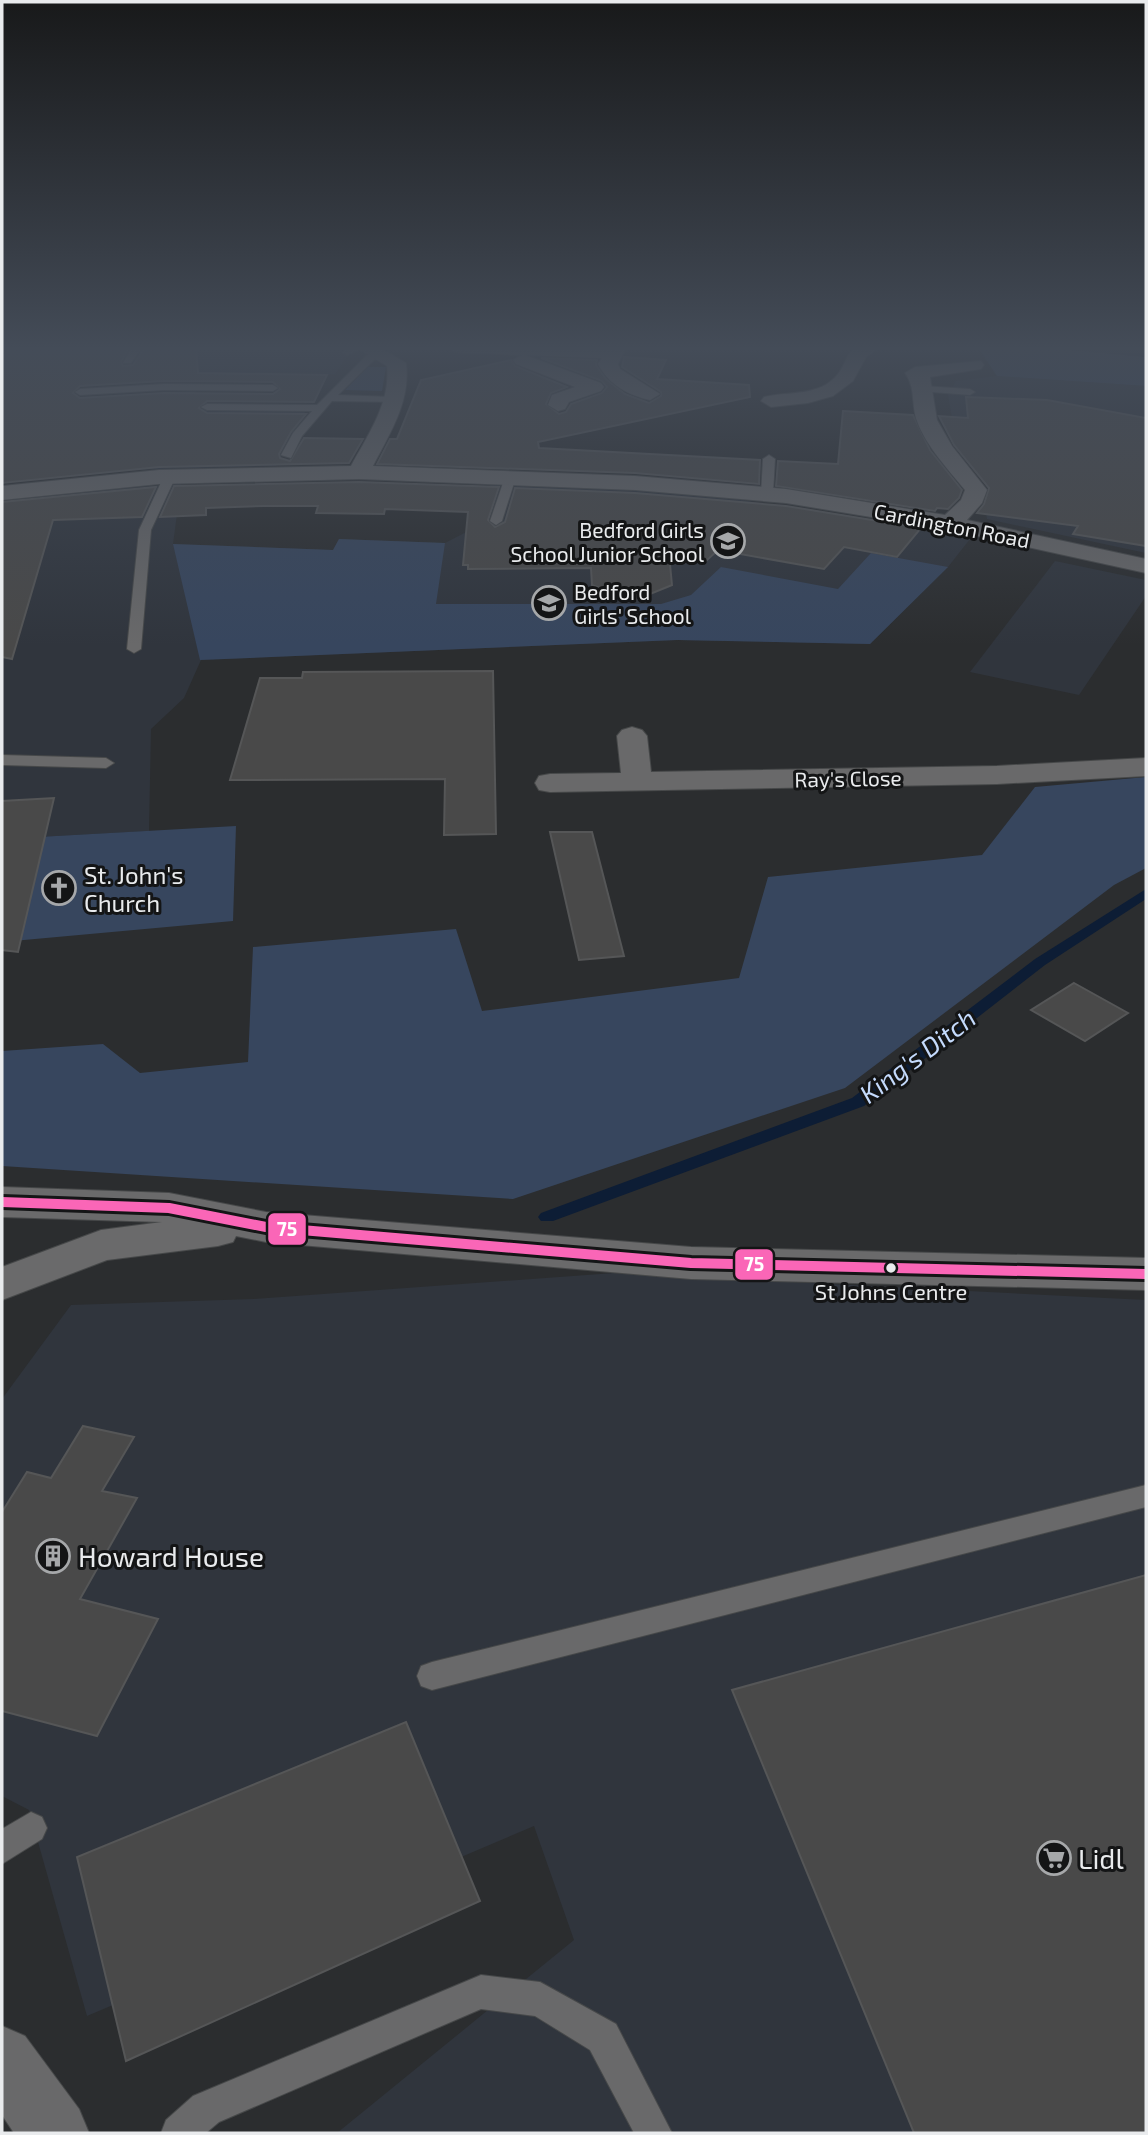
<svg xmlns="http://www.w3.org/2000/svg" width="1148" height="2135" font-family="'Exo 2',sans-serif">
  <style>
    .built { fill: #30353d }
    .green { fill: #37465e }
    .water { fill: #0d1d35 }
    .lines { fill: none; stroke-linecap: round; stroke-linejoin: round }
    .stream { fill: #0d1d35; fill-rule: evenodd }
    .building { fill: #494949; stroke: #555657; stroke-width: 2; fill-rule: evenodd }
    .service-casing { stroke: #464849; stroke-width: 2 }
    .minor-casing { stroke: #464849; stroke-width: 2 }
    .primary-casing { stroke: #464849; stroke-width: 2 }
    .service { fill: #69696a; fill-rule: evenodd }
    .minor { fill: #69696a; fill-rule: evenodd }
    .primary { fill: #6a6a6b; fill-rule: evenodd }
    .bus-1-casing { stroke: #141516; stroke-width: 16 }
    .bus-1 { stroke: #fa66b7; stroke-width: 10 }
    .bus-dot { fill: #e9ebed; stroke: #141516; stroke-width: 2.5 }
    .labels { text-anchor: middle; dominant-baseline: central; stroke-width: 6; stroke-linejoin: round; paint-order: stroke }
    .far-street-label { font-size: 21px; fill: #e9ebed; stroke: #141516 }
    .far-poi-label { font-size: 21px; fill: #e9ebed; stroke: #141516; text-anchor: end }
    .bus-label { font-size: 22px; fill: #e9ebed; stroke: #141516 }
    .poi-label { font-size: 24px; fill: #e9ebed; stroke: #141516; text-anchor: start }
    .water-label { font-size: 26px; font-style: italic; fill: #c4dafc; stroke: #141516 }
    .near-poi-label { font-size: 28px; fill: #e9ebed; stroke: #141516; text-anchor: start }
    .line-badge { stroke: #141516; stroke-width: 2.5 }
    .badge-label { font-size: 19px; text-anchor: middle; font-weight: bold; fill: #fff }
  </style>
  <rect width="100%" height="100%" fill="#2b2d2f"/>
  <g class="built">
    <path d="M10 346H309L344 350 349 354 335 374 171 373 72 379 65 398 196 391 197 403 309 405 276 466 2 473V360Z"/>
    <path d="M997 376 1146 386V553L987 519 986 513 997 499 952 418 948 395 956 381Z"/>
    <path d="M491 483 701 493 970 539 948 567 870 644 677 640 201 660 184 698 151 729 149 831 2 839V497L181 484 173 544 333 550 339 539 445 543 476 527Z"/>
    <path d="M1055 561 1146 580V596L1079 695 970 672Z"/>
    <path d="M614 1273 1146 1300V2133H337L574 1940 534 1826 87 2016 29 1810 2 1796V1399L71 1305 253 1299Z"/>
  </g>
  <g class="green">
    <path d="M977 346H1072L1070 350 1146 357V386L997 376Z"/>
    <path d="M368 367H386L382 391 345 390Z"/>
    <path d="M339 539 445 543 436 604H661L691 595 721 567 838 589 871 553 948 567 870 644 677 640 200 660 173 544 333 550Z"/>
    <path d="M1146 777V868L1114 885 845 1088 513 1199 2 1166V1051L103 1044 140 1073 248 1062 253 947 456 929 482 1011 739 978 768 877 982 855 1035 787Z"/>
    <path d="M236 826 233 921 2 942V839Z"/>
  </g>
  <path class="water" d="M1072 346H1146V357L1070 350Z"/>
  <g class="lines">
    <path class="stream" d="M1146 889V899L1045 965 864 1106 553 1221H541L538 1217 541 1213 852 1098 1035 959Z"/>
  </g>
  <g class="building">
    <path d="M10 346H130L121 362 123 366 133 365 146 346 196 347 198 373 327 375 314 402 207 401 199 408 207 413 306 414 291 432 279 454 280 458 290 461 304 438 363 439 349 463 159 467 2 483V360ZM164 381 273 382 280 389 273 394 164 393 80 398 73 393 80 386Z"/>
    <path d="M624 357 666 360 657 379 749 385 750 397 538 442 539 448 760 460 759 484 635 473 377 464 390 439H397L421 380 511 360 515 366 567 387 551 393 546 404 559 414 566 412 571 404 602 393 607 387 602 381 541 358 597 360 596 365 606 379 625 394 649 403 661 396V392L622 367Z"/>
    <path d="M966 397 1047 400 1146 418V546L1073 534 1078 526 977 513 984 504 989 488 954 445 939 416 968 418Z"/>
    <path d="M843 411 913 415 930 450 962 490 959 498 948 509 937 508 935 511 776 486 778 461 838 464Z"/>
    <path d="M359 482 499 487 488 520 495 527 505 522 515 488 635 493 786 506 921 528 897 557 844 547 824 569 718 550 706 561 669 554 672 585 633 601 592 585 591 568 468 569V565H463L468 512 385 509 384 514 316 513 318 506H264L206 508V515L160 517 174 486Z"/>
    <path d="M156 487 142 517 53 520 12 659 2 657V502Z"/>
    <path d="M493 671 496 834 444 835 445 779 230 780 260 678H302L303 672Z"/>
    <path d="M54 798 18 952 2 950V801Z"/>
    <path d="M550 832H592L624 956 579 960Z"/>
    <path d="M1074 983 1128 1013 1085 1041 1031 1010Z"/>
    <path d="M83 1426 134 1437 102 1491 137 1498 80 1599 158 1619 97 1736 2 1711V1512L27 1472 51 1478Z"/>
    <path d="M1146 1575V2133H914L732 1690Z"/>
    <path d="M406 1722 480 1901 126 2061 77 1857Z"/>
  </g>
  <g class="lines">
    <g class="service-casing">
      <g id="service">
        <path d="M133 346H143L131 363H123Z"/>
        <path d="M354 346H368L347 355 342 352Z"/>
        <path d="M383 352 387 353V357L374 360 338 395 393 397 397 398V402L332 401 302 436 291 458 281 455 293 433 312 411 207 410 201 407 207 404 317 405 367 355Z"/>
        <path d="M164 384 273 385 278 388 273 391 164 390 80 395 75 392 80 389Z"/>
        <path d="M923 386 970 389 975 392 970 395 919 391V387Z"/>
        <path d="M769 455 775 459 773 494 767 498 761 494 763 459Z"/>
        <path d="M170 472 176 476 151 530 141 649 134 653 127 649 139 530 164 476Z"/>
        <path d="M506 474 516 477 502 521 496 525 490 521Z"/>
        <path d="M2 755 106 758 114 763 106 768 2 765Z"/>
        <path d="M1146 1485V1507L432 1690 421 1686 417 1676 421 1666 432 1662Z"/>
        <path d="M31 1812 42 1817 47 1828 42 1839 2 1864V1829Z"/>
        <path d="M481 1975 540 1982 616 2024 672 2133H634L590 2050 535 2016 481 2009 219 2122 206 2133H161L166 2120 193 2096Z"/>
      </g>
    </g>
    <g class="minor-casing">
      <g id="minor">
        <path d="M354 346H377L406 363C411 401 390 433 373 466L635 476 786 489 945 515 961 500 965 490C948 469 926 446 917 421 911 404 916 388 905 373L915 367 981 361 984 365 981 369 930 377 937 420 952 446 987 490 982 503 967 520 1146 559V573L950 530 786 503 635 490 359 479 159 484 2 500V486L159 470 351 466C368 435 391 402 387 366Z"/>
        <path d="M445 346H627L618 364 620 369 660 394 650 400C628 395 609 385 598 364L602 358 525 355 601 383 604 387 601 391 569 402 565 409 558 411 548 405 552 395 575 387 516 364 513 360 522 355 454 352Z"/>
        <path d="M857 346H882L866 357 853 381 833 396 808 403 771 407 761 401 764 397C789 391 820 397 838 374 846 364 846 353 857 346Z"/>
        <path d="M632 727 642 730 647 736 651 772 997 766 1146 758V776L997 784 550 792 539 790 535 783 539 776 550 774 621 773 617 736 622 730Z"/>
        <path d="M2 2026 25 2036 79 2109 89 2133H14L2 2115Z"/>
      </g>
    </g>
    <g class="primary-casing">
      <path id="primary" d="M2 1187 169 1193 266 1212 691 1247 1146 1258V1290L691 1279 266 1242 236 1236 233 1242 218 1246 107 1260 2 1300V1267L101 1230 162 1222 2 1217Z"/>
    </g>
    <use href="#service" class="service"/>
    <use href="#minor" class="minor"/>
    <use href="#primary" class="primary"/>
    <g class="bus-1-casing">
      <path id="bus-1" d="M2 1202 169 1208 266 1227 691 1263 1146 1274"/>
    </g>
    <use href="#bus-1" class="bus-1"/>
  </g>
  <linearGradient id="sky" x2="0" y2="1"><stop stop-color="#18191a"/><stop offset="0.54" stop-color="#444c58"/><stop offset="1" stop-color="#444c58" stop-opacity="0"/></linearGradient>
  <rect width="1148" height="645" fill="url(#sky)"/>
  <defs>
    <g id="school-ring" transform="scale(1.75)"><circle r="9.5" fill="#141516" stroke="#a6a8aa" stroke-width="1.5"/><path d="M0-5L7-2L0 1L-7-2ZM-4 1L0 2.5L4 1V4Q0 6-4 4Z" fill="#a6a8aa"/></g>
    <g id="church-ring" transform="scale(1.75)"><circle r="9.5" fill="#141516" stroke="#a6a8aa" stroke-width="1.5"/><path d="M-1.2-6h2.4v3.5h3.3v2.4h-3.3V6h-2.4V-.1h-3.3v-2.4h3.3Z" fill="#a6a8aa"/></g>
    <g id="building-ring" transform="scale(1.75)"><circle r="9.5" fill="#141516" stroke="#a6a8aa" stroke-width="1.5"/><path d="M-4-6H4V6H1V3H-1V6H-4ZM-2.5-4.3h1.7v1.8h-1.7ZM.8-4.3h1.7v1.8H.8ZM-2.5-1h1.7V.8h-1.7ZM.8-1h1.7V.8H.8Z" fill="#a6a8aa"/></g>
    <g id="supermarket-ring" transform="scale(1.75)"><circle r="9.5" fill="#141516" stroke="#a6a8aa" stroke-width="1.5"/><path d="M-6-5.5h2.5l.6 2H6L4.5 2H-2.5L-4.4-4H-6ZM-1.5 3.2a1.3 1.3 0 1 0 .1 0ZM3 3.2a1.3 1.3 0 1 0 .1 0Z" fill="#a6a8aa"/></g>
  </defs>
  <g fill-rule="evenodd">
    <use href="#school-ring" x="728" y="541"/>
    <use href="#school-ring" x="549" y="603"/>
    <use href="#church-ring" x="59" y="888"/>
    <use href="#building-ring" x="53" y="1556"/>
    <use href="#supermarket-ring" x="1054" y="1858"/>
  </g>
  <circle class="bus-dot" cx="891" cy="1268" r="6"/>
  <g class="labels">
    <g class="far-street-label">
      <text transform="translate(952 525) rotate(11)">Cardington Road</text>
      <text transform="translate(848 778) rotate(-1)">Ray's Close</text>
    </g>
    <g class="far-poi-label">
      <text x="704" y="529">Bedford Girls<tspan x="704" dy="24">School Junior School</tspan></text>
      <text x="574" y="591" text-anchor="start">Bedford<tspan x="574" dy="24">Girls' School</tspan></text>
    </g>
    <g class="bus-label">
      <text x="891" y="1291">St Johns Centre</text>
    </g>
    <g class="poi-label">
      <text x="84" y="874">St. John's<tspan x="84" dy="28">Church</tspan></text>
    </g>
    <g class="water-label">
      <text transform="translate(917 1055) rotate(-37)">King's Ditch</text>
    </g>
    <g class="near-poi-label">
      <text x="78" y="1556">Howard House</text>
      <text x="1078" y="1858">Lidl</text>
    </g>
  </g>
  <g class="line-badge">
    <rect x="267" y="1212" width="40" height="34" rx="7" fill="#fa66b7"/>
    <rect x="734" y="1248" width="40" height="33" rx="7" fill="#fa66b7"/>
  </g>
  <g class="badge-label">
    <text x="287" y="1236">75</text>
    <text x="754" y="1271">75</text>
  </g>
  <rect width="1148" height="2135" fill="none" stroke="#e9ebed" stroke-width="7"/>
</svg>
